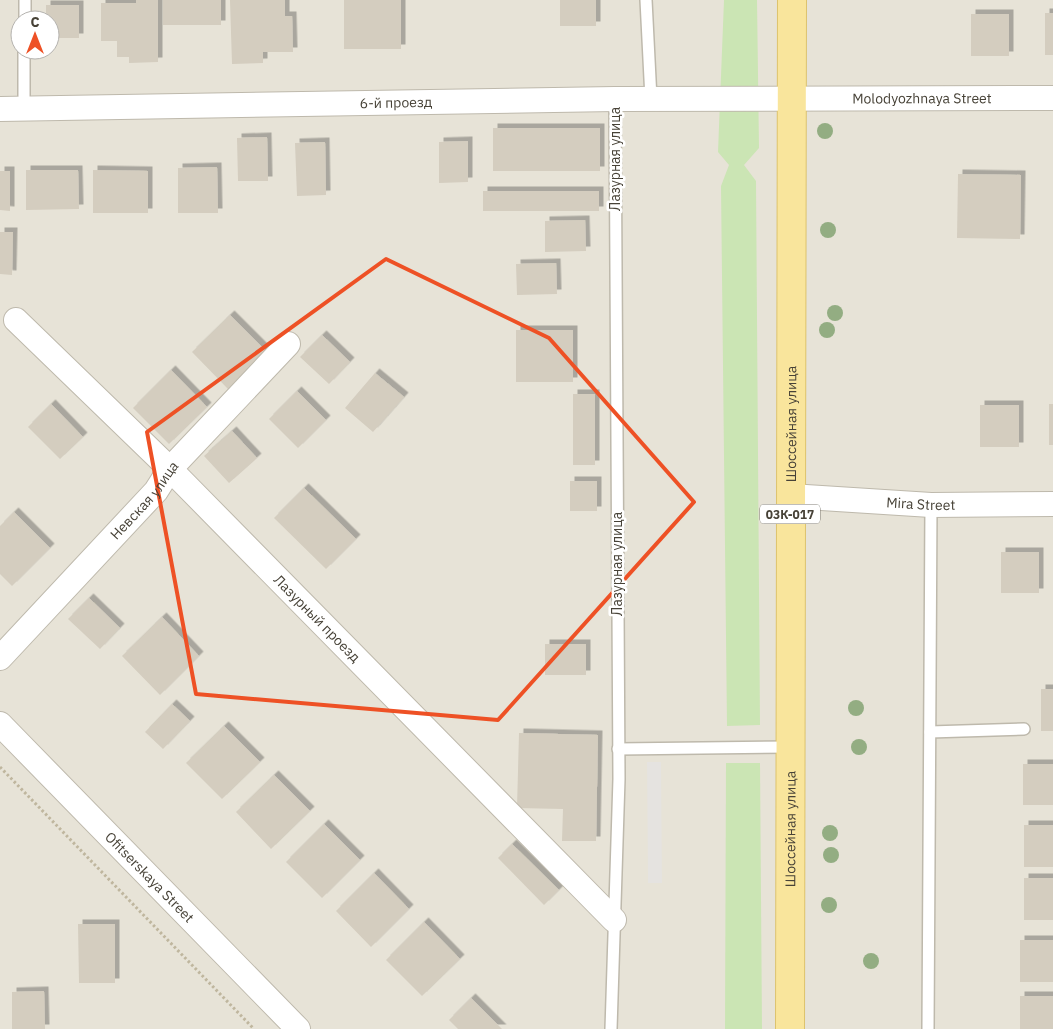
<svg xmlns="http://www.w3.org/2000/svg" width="1053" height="1029" font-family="'IBM Plex Sans',sans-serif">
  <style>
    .residential { fill: #e7e3d7; fill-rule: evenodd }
    .green { fill: #cbe5b4 }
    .parking { fill: #e5e3e0 }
    .building { fill: #d4cdbf; filter: url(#shadow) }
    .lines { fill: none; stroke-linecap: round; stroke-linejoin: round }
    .service-casing { stroke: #beb9ac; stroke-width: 14 }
    .minor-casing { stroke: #beb9ac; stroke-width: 26 }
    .primary-casing { stroke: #ddc36d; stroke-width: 30 }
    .path { stroke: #bfb69e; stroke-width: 3; stroke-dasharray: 2.5 2.5; stroke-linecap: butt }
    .service { stroke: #fff; stroke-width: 11 }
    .minor { stroke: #fff; stroke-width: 24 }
    .primary { stroke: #f9e59c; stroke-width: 28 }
    .tree { fill: #93ad82 }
    .marked { fill: none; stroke: #ee5125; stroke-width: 4; stroke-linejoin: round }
    .labels { text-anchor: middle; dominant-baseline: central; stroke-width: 5; stroke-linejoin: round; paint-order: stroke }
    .shield { fill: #fff; stroke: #7e7b73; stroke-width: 1 }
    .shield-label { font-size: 12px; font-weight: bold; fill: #474237 }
    .street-label { font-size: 14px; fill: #474237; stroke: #fff }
  </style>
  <defs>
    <filter id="shadow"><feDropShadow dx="4.5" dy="-4.5" stdDeviation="0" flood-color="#0004"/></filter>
  </defs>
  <rect width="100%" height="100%" fill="#f3f1e9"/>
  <path class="residential" d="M0 0H1053V1029H0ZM20 20H50V50H20Z"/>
  <g class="green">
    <path d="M724 0H757L759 148 744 165 756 181 760 725 727 726 721 186 729 165 718 152Z"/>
    <path d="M726 763H760L762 1029H725Z"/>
  </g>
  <path class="parking" d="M647 762H661L662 883H648Z"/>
  <g class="building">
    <path d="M136 0H158V62L129 63V57H117V41H101V3H136Z"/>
    <rect x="163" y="0" width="58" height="25"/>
    <path d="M230 0H285V16H292L293 52H263V63L232 64Z"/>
    <rect x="344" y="0" width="57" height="49"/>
    <rect x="560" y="0" width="36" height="26"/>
    <path d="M46 5H79V38H50V20H46Z"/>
    <rect x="1045" y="13" width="8" height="42"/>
    <rect x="971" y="14" width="38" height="42"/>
    <rect x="493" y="128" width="107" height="43"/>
    <path d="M267 137 268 181H238L237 138Z"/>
    <path d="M468 141V182L439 183V142Z"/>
    <path d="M325 142 326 195 297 196 295 143Z"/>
    <path d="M217 167 218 213H178V168Z"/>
    <path d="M26 170H78L79 209 26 210Z"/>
    <path d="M93 170 148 171V213H93Z"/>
    <path d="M0 171H10V211L0 210Z"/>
    <path d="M958 174 1021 175 1020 239 957 238Z"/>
    <rect x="483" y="191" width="116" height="20"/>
    <path d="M585 220 586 251 545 252V221Z"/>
    <path d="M0 232H13L12 275 0 274Z"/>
    <path d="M556 263 557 294 517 295 516 264Z"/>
    <path d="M230 315 266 351 228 389 192 352Z"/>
    <rect x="516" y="330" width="57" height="52"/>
    <path d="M322 335 350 362 329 384 300 357Z"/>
    <path d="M171 370 207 407 169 444 133 408Z"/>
    <path d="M375 373 404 397 373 432 345 408Z"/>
    <path d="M297 391 326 420 298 448 269 419Z"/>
    <rect x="573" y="394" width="22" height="71"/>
    <path d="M51 404 83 437 60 459 28 427Z"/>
    <rect x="1049" y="404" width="4" height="41"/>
    <rect x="980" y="405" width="39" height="42"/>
    <path d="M232 431 257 458 229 483 204 456Z"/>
    <rect x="570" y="481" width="27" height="30"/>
    <path d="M304 488 356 539 326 569 274 518Z"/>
    <path d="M14 512 50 548 12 586 0 574V526Z"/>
    <rect x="1001" y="552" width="38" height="41"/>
    <path d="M89 598 120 628 100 649 68 619Z"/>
    <path d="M162 617 199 656 160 695 122 656Z"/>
    <rect x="545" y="644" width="41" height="31"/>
    <rect x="1041" y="689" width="12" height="42"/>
    <path d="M172 704 190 721 163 749 145 732Z"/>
    <path d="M224 726 260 762 222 799 186 763Z"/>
    <path d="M519 733 598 735 596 841H562L563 809 517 808Z"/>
    <rect x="1023" y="764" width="30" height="41"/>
    <path d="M274 775 310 811 271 849 236 812Z"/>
    <path d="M324 824 360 860 322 898 286 862Z"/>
    <rect x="1024" y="825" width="29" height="42"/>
    <path d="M512 844 559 890 544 905 498 858Z"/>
    <path d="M374 873 409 909 371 947 336 911Z"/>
    <rect x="1024" y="878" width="29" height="42"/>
    <path d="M424 922 460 959 422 996 386 960Z"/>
    <path d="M78 924H115V983H79Z"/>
    <rect x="1020" y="940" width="33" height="42"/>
    <path d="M44 991 45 1029H12V992Z"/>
    <rect x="1020" y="996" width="33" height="33"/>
    <path d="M471 998 502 1029H458L449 1020Z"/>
  </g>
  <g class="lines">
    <g class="service-casing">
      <g id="service">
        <path d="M646 0 651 99"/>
        <path d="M25 20V0"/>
        <path d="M24 109V50"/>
        <path d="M930 732 1024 729"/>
        <path d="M618 749 790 747"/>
        <path d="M611 1029 619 779 615 99"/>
        <path d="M928 1029 931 505"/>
      </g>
    </g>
    <g class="minor-casing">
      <g id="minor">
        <path id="s1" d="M0 109 615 99 1053 98"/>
        <path id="s2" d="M16 320 170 469 614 920"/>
        <path id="s3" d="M790 496 931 505 1053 504"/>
        <path id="s4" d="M0 658 156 491 170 469 288 344"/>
        <path id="s5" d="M0 724 298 1029"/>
      </g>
    </g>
    <g class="primary-casing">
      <g id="primary">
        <path id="s6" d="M790 1029 792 0"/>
      </g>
    </g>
    <path class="path" d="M0 767 254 1029"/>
    <use href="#service" class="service"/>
    <use href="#minor" class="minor"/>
    <use href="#primary" class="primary"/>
  </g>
  <g class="tree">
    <circle cx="825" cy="131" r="8"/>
    <circle cx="828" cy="230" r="8"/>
    <circle cx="835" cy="313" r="8"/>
    <circle cx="827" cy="330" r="8"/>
    <circle cx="856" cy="708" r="8"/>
    <circle cx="859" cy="747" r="8"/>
    <circle cx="830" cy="833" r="8"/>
    <circle cx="831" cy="855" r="8"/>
    <circle cx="829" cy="905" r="8"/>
    <circle cx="871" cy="961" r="8"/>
  </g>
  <path class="marked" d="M386 259 549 338 694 502 498 720 196 694 147 432Z"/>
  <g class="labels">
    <rect class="shield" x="760" y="504.5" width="60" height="19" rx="4"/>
    <g class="shield-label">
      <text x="790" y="514">03К-017</text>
    </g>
    <g class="street-label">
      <text stroke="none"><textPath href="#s1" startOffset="922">Molodyozhnaya Street</textPath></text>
      <text stroke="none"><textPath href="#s1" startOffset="396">6-й проезд</textPath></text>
      <text transform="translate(615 159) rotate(-90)">Лазурная улица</text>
      <text stroke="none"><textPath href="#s6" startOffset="605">Шоссейная улица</textPath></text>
      <text stroke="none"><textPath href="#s4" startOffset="214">Невская улица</textPath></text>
      <text stroke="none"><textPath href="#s3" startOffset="131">Mira Street</textPath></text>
      <text transform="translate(617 564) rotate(-90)">Лазурная улица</text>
      <text stroke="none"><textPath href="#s2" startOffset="424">Лазурный проезд</textPath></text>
      <text stroke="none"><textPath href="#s6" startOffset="200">Шоссейная улица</textPath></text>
      <text stroke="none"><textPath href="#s5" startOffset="214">Ofitserskaya Street</textPath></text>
    </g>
  </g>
  <g transform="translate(35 35)"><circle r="24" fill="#ffffff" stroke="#b5b3af"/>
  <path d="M0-4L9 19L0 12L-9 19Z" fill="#ee5125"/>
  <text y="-8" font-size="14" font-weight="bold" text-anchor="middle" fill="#474237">С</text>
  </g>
</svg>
